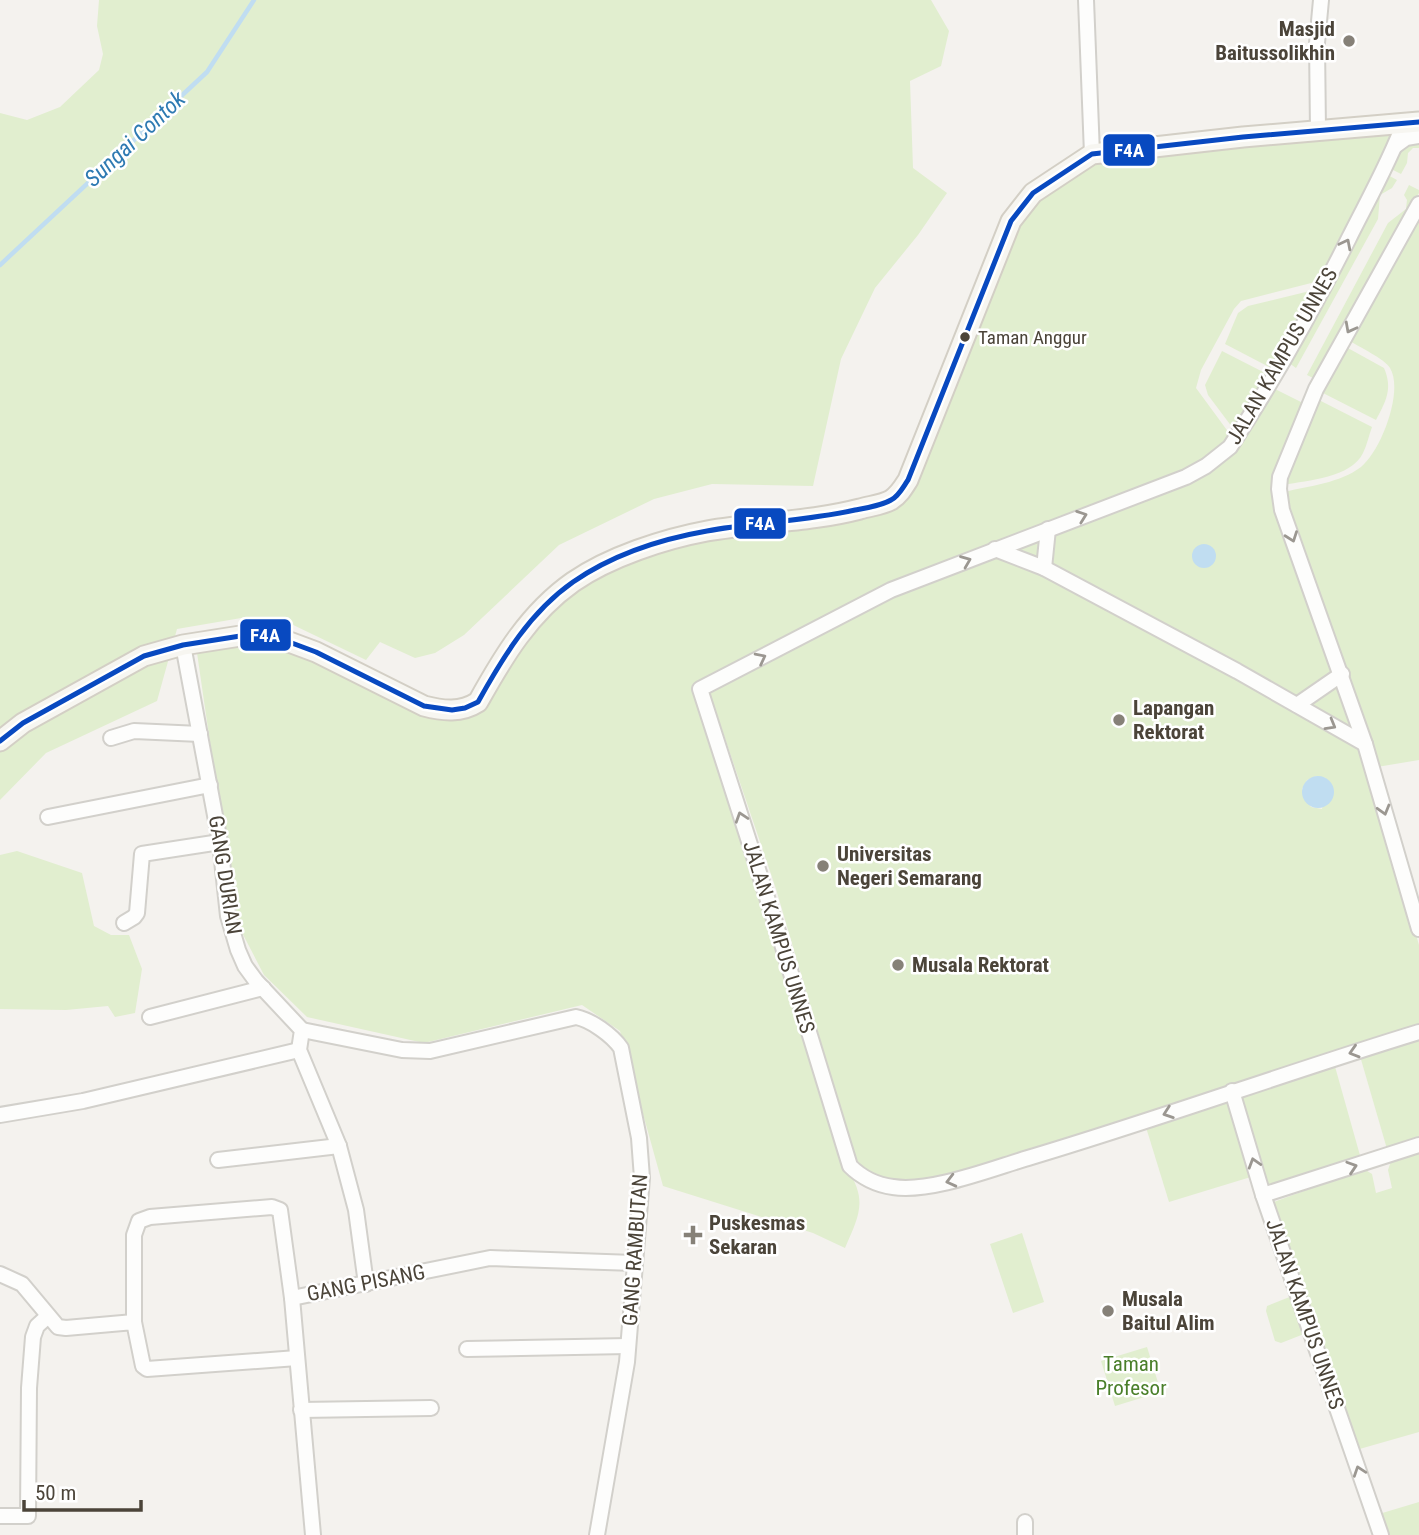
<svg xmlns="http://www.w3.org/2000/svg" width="1419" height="1535" font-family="'Roboto Condensed',sans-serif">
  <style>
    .green { fill: #e1eecf; fill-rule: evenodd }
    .water { fill: #c0ddf1 }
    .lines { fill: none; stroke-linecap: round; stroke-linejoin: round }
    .stream { stroke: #c0ddf1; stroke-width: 4.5 }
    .minor-casing { stroke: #d2d0cb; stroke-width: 18 }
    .secondary-casing { stroke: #d3cfc5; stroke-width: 23 }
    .minor { stroke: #fdfdfc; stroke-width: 14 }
    .secondary { stroke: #f7f6f1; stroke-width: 19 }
    .bus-1-casing { stroke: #fff; stroke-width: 10 }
    .bus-1 { stroke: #0849c0; stroke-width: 5 }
    .oneway { stroke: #9b9791 }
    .poi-dot { fill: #868178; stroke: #fff; stroke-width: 2.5 }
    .bus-dot { fill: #4b4439; stroke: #fff; stroke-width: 2.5 }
    .labels { text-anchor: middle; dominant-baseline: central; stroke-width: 5; stroke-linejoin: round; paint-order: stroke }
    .bus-label { font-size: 19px; fill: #4b4439; stroke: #fff; text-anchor: start }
    .poi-label { font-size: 21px; font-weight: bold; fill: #4b4439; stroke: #fff; text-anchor: start }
    .street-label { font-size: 21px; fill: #4b4439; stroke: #fff }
    .park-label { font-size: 21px; fill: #4a7f2a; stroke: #fff }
    .water-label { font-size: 23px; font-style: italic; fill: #2e7ab2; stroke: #fff }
    .line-badge { stroke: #fff; stroke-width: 2.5 }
    .badge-label { font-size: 19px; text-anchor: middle; font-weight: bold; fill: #fff }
  </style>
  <rect width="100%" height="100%" fill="#f4f2ee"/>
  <g class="green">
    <path d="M99 0H931L949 31 941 66 910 81 913 168 947 193 918 235 875 288 841 359 813 486 712 484 654 499 559 545 464 635 435 653 415 658 380 642 366 660 287 622 247 617 177 629 157 701 46 753 0 800V113L27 120 60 107 99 70 103 54 97 26Z"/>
    <path d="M1393 132 1323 280 1241 301 1234 309 1201 370 1196 388 1232 437 1219 451 1183 472 886 588 696 687 847 1169C868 1200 859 1216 845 1248L813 1233 663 1186 620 1031 582 1005 424 1043 307 1017 264 975 236 921 196 646 271 639 468 713 522 641 579 587 654 550 894 504 1017 225 1036 203 1094 160Z"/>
    <path d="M1419 140V148H1413L1408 153 1407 163 1401 174 1389 168 1403 145Z"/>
    <path d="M1386 174 1397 180 1392 188 1380 195 1378 219 1296 368 1289 363Z"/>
    <path d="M1409 185 1419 190V193L1315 379 1307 375 1388 223 1406 209 1407 200 1404 195Z"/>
    <path d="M1419 213V760L1377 767 1286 508 1284 492C1309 486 1340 483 1361 467 1381 451 1404 391 1390 368 1385 359 1359 347 1350 341Z"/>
    <path d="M1318 289 1273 369 1225 344 1238 313 1248 306Z"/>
    <path d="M1346 347 1384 368C1393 389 1386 401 1376 420L1321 392Z"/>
    <path d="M1222 351 1269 375 1235 431 1208 395 1205 385Z"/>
    <path d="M1275 389 1303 403 1278 466 1273 490 1336 672 1298 701 1048 566 1051 530 1178 484 1239 441Z"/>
    <path d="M1317 399 1372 427C1369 435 1367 445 1363 453 1351 478 1308 480 1284 485Z"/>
    <path d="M1043 534 1040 562 1007 549Z"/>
    <path d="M995 552 1041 570 1362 747 1419 945V1028L942 1179C905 1182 889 1188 857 1165L776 889 709 691 893 594ZM1316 776 1326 778 1322 809 1311 807 1302 789 1307 780Z"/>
    <path d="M1340 681 1357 735 1305 706Z"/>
    <path d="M17 851 82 873 94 926 111 935H129L142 969 135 1013 115 1017 108 1006 66 1010 0 1009V855Z"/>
    <path d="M1419 1038V1139L1387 1149 1360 1056Z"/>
    <path d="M1334 1063 1361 1159 1266 1189 1237 1094Z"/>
    <path d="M1229 1097 1254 1176 1169 1202 1145 1124Z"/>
    <path d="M1419 1152V1432L1356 1450 1271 1203 1364 1169 1372 1174 1376 1193 1392 1188 1388 1170 1391 1161Z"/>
    <path d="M1022 1233 1044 1302 1013 1313 990 1244Z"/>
    <path d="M1292 1296 1304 1334 1281 1343 1275 1341 1266 1311 1267 1306Z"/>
    <path d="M1147 1347 1161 1392 1115 1406 1101 1361Z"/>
    <path d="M1419 1502V1535H1387L1379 1514Z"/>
  </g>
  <g class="water">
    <circle cx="1204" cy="556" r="12"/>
    <circle cx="1318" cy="792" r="16"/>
  </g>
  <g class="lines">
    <path class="stream" d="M0 265 207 72 254 0"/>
    <g class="minor-casing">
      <g id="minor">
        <path d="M1086 0 1092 154"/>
        <path d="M1404 123C1389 163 1368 200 1349 238 1313 310 1274 380 1230 447L1206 466 1186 477 891 590 700 689 782 944 850 1166C861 1177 877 1185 893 1187 930 1193 991 1169 1028 1158 1159 1119 1288 1072 1419 1032"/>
        <path d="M1318 131 1317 43 1321 0"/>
        <path d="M1395 146 1406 138 1419 136"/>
        <path d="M1419 204 1316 389 1280 477 1279 489 1282 510 1365 744 1419 929"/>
        <path d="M995 549 1044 568 1237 671 1365 744"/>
        <path d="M1044 568 1048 529"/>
        <path d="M183 645 220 842 228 916 238 950 245 966 256 981 302 1030 299 1050 339 1146 356 1210 366 1284"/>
        <path d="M1297 705 1342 674"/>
        <path d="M111 738 134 731 200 734"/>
        <path d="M48 817 210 785"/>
        <path d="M124 923 134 917 137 913 142 854 220 842"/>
        <path d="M150 1017 263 988"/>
        <path d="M302 1030 402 1050 430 1051 576 1017C591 1020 612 1035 621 1048L639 1138 642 1178 627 1362 597 1535"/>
        <path d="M1232 1091 1263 1195 1381 1535"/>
        <path d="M0 1115 83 1101 299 1050"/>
        <path d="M218 1160 339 1146"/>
        <path d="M1263 1195 1419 1145"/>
        <path d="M0 1274 22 1284 58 1327 66 1328 134 1322 143 1366 147 1369 297 1358"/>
        <path d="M292 1298 490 1258 634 1263"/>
        <path d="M134 1322V1235L139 1221 150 1217 272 1207 280 1210 292 1298 313 1535"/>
        <path d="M467 1349 628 1346"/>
        <path d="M301 1410 431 1408"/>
        <path d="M0 1516H28L29 1388 33 1337 37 1326 48 1316"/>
        <path d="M1025 1535V1522"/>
      </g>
    </g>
    <g class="secondary-casing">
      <path id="secondary" d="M0 741 23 723 144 656 183 645 253 634 273 636 316 652 424 706C443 711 461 713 478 702 503 657 529 613 573 582 609 557 664 539 707 531 758 522 810 522 860 509 870 506 882 505 891 500 899 495 903 488 908 480L1011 221 1033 193 1092 154 1243 137 1419 122"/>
    </g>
    <use href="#minor" class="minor"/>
    <use href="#secondary" class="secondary"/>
    <g class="bus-1-casing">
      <path id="bus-1" d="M0 741 23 723 144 656 183 645 253 634 273 636 316 652 424 706 452 710 465 708 478 702C503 657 530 612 573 582 612 555 661 539 707 531 756 522 806 521 855 510 866 508 881 506 891 500 899 496 903 487 908 480L1011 221 1033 193 1092 154 1243 137 1419 122"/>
    </g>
    <use href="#bus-1" class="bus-1"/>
  </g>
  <defs><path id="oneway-chevron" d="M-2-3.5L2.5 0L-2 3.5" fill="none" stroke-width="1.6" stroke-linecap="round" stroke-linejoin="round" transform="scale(1.75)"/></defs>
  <g class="oneway">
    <use href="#oneway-chevron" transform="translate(1346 244) rotate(-63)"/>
    <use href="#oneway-chevron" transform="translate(1350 328) rotate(118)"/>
    <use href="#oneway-chevron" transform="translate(1082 516) rotate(-20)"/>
    <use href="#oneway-chevron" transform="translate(1292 537) rotate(70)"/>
    <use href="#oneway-chevron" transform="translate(966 561) rotate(-22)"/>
    <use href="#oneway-chevron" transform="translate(761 658) rotate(-27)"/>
    <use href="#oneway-chevron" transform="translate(1331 725) rotate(30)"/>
    <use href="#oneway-chevron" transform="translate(1384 810) rotate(74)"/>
    <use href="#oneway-chevron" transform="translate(741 817) rotate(-108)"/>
    <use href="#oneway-chevron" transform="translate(1354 1052) rotate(163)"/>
    <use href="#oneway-chevron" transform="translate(1168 1113) rotate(161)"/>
    <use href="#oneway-chevron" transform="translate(1254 1163) rotate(-107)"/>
    <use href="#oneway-chevron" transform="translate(1352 1167) rotate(-18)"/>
    <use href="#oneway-chevron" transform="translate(951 1181) rotate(166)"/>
    <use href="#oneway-chevron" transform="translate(1359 1471) rotate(-109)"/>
  </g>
  <g class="poi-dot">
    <circle cx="1349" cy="41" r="7"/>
    <circle cx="1119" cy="720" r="7"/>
    <circle cx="823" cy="866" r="7"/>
    <circle cx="898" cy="965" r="7"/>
    <path d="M689.5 1224.5h7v7h7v7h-7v7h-7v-7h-7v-7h7z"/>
    <circle cx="1108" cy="1311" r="7"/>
  </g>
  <circle class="bus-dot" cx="965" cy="337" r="6"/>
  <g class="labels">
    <g class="bus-label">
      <text x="978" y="337">Taman Anggur</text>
    </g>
    <g class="poi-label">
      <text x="1335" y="29" text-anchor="end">Masjid<tspan x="1335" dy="24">Baitussolikhin</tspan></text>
      <text x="1133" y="708">Lapangan<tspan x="1133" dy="24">Rektorat</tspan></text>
      <text x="837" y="854">Universitas<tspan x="837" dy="24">Negeri Semarang</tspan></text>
      <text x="912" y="965">Musala Rektorat</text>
      <text x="709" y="1223">Puskesmas<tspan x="709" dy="24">Sekaran</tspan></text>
      <text x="1122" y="1299">Musala<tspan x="1122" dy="24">Baitul Alim</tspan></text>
    </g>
    <g class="street-label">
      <text transform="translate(1282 356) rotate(-60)">JALAN KAMPUS UNNES</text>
      <text transform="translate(225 875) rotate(81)">GANG DURIAN</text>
      <text transform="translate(779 937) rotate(73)">JALAN KAMPUS UNNES</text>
      <text transform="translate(635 1250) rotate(-86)">GANG RAMBUTAN</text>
      <text transform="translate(366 1283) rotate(-11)">GANG PISANG</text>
      <text transform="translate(1305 1314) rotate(71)">JALAN KAMPUS UNNES</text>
    </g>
    <g class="park-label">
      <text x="1131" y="1364">Taman<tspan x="1131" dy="24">Profesor</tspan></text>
    </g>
    <g class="water-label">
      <text transform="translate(135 139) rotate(-43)">Sungai Contok</text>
    </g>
  </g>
  <g class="line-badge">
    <rect x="1102" y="133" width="54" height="34" rx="7" fill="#0849c0"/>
    <rect x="733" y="507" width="54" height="33" rx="7" fill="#0849c0"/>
    <rect x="239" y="618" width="53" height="34" rx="7" fill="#0849c0"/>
  </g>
  <g class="badge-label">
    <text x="1129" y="157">F4A</text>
    <text x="760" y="530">F4A</text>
    <text x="265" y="642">F4A</text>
  </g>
  <path d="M24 1500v10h117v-10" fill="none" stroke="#4b4439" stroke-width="3.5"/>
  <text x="35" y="1500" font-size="21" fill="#4b4439" stroke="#ffffff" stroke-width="5" paint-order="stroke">50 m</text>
</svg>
